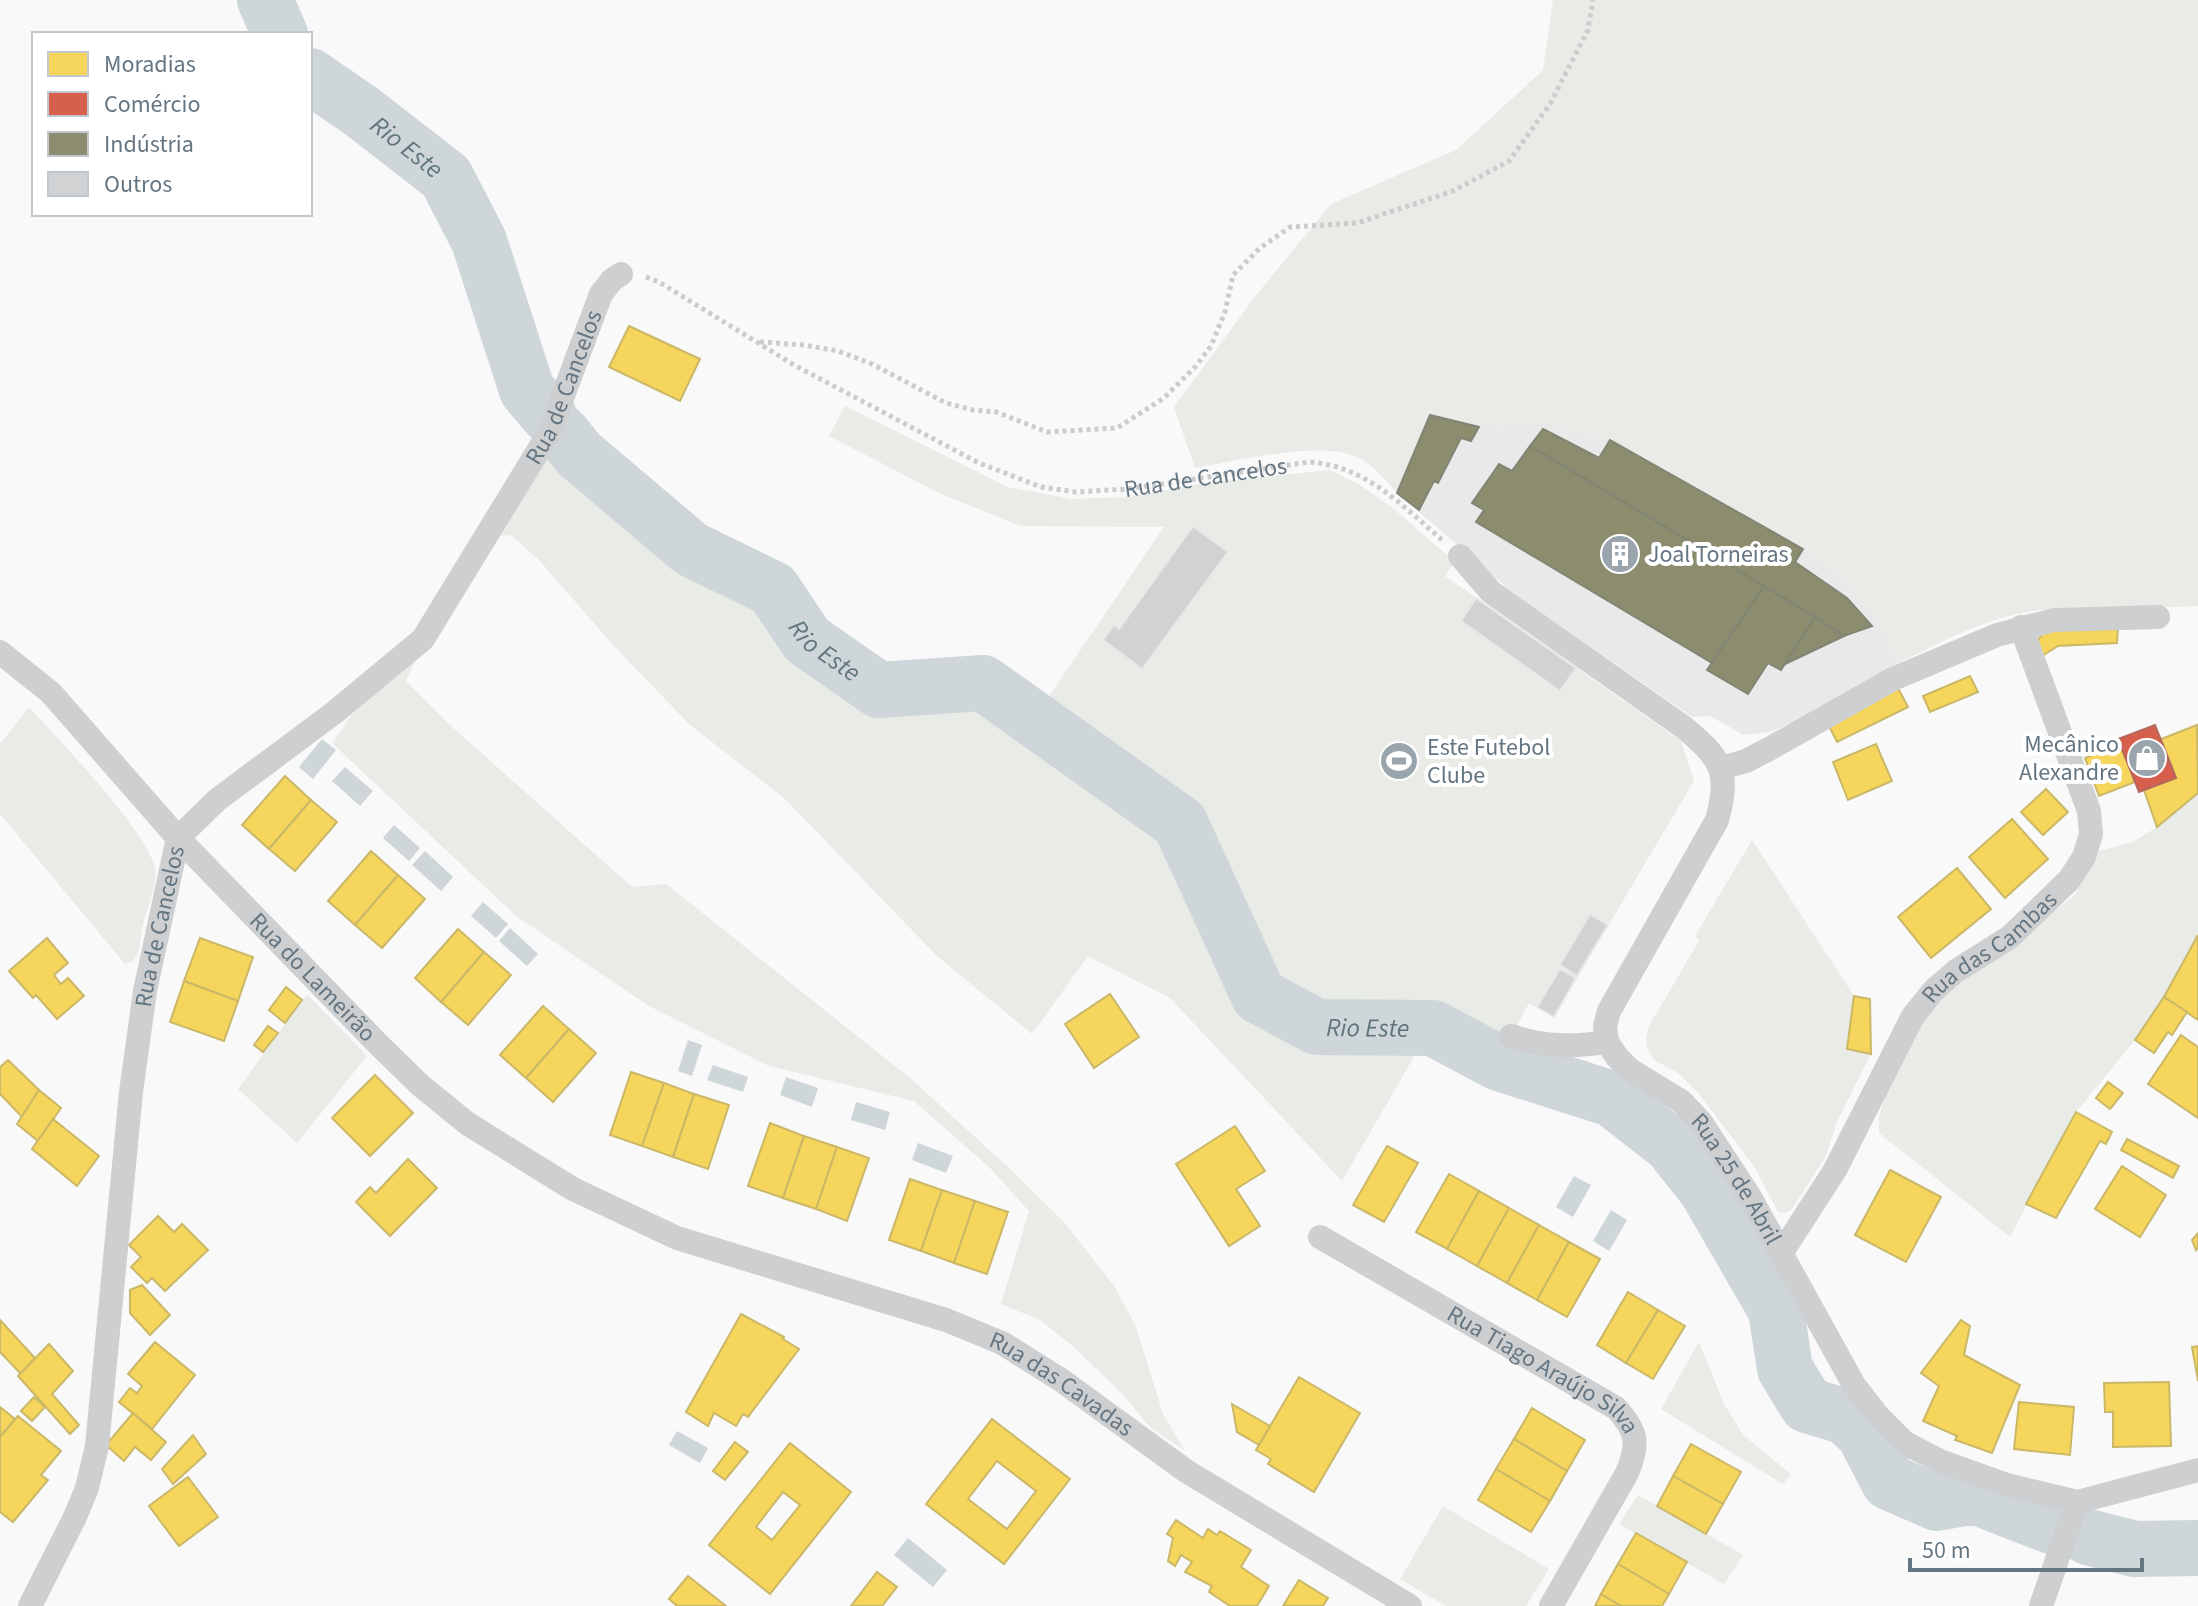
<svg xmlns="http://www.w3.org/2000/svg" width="2198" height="1606" font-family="'Source Sans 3',sans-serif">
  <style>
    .built { fill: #e8e9e9 }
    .green { fill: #e8ebe6 }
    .water { fill: #ced6d9 }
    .homes { fill: #f6d55c; stroke: #cab868; stroke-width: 2; fill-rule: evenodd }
    .shops { fill: #d6604d; stroke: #b4675d; stroke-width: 2 }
    .industry { fill: #8c8c6e; stroke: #808574; stroke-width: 2 }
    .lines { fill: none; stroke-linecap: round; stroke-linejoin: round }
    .river { stroke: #ced6d9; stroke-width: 56 }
    .building { fill: #d0d2d3; stroke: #e8e8e8; stroke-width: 2 }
    .path { stroke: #cbcccd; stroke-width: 5; stroke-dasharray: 4 4; stroke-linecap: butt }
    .minor { stroke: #cecfd0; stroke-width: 24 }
    .labels { text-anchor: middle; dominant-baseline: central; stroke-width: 8; stroke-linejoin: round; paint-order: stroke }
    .street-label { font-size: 24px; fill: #657683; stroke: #fff }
    .poi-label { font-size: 24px; fill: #657683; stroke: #fff; text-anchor: start }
    .water-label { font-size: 26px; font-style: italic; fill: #60757c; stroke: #fff }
  </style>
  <rect width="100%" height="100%" fill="#f9f9f9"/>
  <path class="built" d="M1430 415 1479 427 1540 422 1610 440 1826 564 1852 587 1880 624 1898 663 1794 722 1769 732 1744 735 1710 716 1692 717 1513 593 1397 493Z"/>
  <g class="green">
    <path d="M1553 0H2198V606C2137 610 2072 601 2012 615 1973 624 1935 646 1898 663 1879 621 1861 594 1826 564L1610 440 1540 422 1479 427 1430 415 1397 493C1385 480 1372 463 1355 456 1314 441 1238 461 1195 468L1174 407 1257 294 1331 204 1456 150 1543 70Z"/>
    <path d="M845 406 1008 487 1071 499 1129 497 1203 483 1330 470 1360 485 1394 509 1455 562 1445 576 1681 741 1694 781 1554 1017 1529 1003 1503 1052 1434 1020 1318 1013 1266 981 1186 813 1039 711 1164 527 1020 526 939 493 829 436Z"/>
    <path d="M550 442 672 548 765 599 796 642 873 699 980 696 1172 829 1248 997 1313 1036H1426L1342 1181 1170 998 1088 956 1032 1034 937 956 785 799 689 724 613 645 539 560 511 535 495 536Z"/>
    <path d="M416 658 406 681 450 725 632 887 666 884 910 1078 1008 1167 1063 1221 1115 1287 1136 1327 1163 1414 1185 1451 1150 1427 1122 1394 1074 1347 1040 1320 1001 1304 1029 1211 990 1168 914 1101 769 1066 649 1006 516 916 332 743 353 713Z"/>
    <path d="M29 707C56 737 150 834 155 869 158 888 145 910 142 929 140 942 140 963 125 964L0 814V744Z"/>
    <path d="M2198 793V935L2164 997 2135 1040 2076 1112 2010 1237 1879 1133V1116L1892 1076 1915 1028 1941 998 2075 895 2098 851 2133 842 2157 827Z"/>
    <path d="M1752 840 1854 996 1847 1049 1871 1054 1836 1124 1826 1156 1792 1209 1786 1213 1778 1212 1755 1168 1699 1094 1678 1073 1654 1060 1647 1048 1646 1038 1649 1026 1699 941 1695 936Z"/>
    <path d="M307 994 367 1056 297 1143 238 1089Z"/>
    <path d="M1699 1342 1724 1404 1743 1435 1791 1474 1783 1484 1661 1409Z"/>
    <path d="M1638 1495 1743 1555 1724 1584 1619 1524Z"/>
    <path d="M1443 1506 1549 1569 1526 1606H1446L1400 1579Z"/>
  </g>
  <g class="water">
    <path d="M322 739 336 750 313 779 299 767Z"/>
    <path d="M345 767 373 791 360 806 332 781Z"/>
    <path d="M394 825 420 848 409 861 383 838Z"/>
    <path d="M425 851 453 877 441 891 412 865Z"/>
    <path d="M483 902 508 924 496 938 471 916Z"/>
    <path d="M510 928 538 954 527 966 499 941Z"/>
    <path d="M688 1040 702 1045 692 1076 678 1071Z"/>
    <path d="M713 1065 748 1077 743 1092 707 1080Z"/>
    <path d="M786 1077 818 1088 812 1107 780 1095Z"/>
    <path d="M856 1102 890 1112 885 1130 851 1120Z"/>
    <path d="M918 1143 953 1156 946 1173 912 1160Z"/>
    <path d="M1574 1176 1591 1185 1573 1217 1556 1207Z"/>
    <path d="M1611 1210 1627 1220 1609 1251 1593 1241Z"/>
    <path d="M677 1431 708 1448 700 1463 669 1445Z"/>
    <path d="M908 1538 947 1570 933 1587 894 1555Z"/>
  </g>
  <g class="homes">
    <path d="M629 326 700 359 680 401 609 367Z"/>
    <path d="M2118 625 2117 643 2058 646 2042 656 2038 640 2044 632Z"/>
    <path d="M1970 676 1978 692 1930 712 1923 696Z"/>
    <path d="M1898 688 1908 707 1837 742 1828 724Z"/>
    <path d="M2197 725 2198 793 2157 827 2144 790 2176 778 2161 739Z"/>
    <path d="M2118 739 2135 782 2099 796 2085 758 2104 750 2101 745Z"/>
    <path d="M1876 744 1892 781 1848 800 1833 762Z"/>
    <path d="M285 776 311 800 269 849 242 825Z"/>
    <path d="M2046 789 2068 812 2043 835 2021 812Z"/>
    <path d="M311 800 337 822 295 871 269 849Z"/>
    <path d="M2012 819 2048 859 2005 898 1969 857Z"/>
    <path d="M371 851 398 875 355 925 328 901Z"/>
    <path d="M1957 868 1991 909 1931 958 1898 917Z"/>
    <path d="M398 875 425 899 382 948 355 925Z"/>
    <path d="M458 929 484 952 441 1002 415 978Z"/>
    <path d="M2198 935V1020L2164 997Z"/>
    <path d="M47 938 68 963 54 975 61 984 68 978 84 996 57 1019 36 995 33 998 9 971Z"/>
    <path d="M200 938 253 957 238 1001 184 981Z"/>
    <path d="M484 952 511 975 468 1025 441 1002Z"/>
    <path d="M184 981 238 1001 224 1041 170 1022Z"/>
    <path d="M286 987 302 1000 285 1023 269 1010Z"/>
    <path d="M1110 994 1139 1037 1094 1068 1065 1024Z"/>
    <path d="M1854 996 1870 999 1871 1054 1847 1049Z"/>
    <path d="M2164 997 2187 1012 2172 1035 2168 1032 2154 1053 2135 1040Z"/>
    <path d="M543 1006 569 1029 526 1078 500 1055Z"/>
    <path d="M268 1026 278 1033 263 1052 254 1045Z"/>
    <path d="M569 1029 596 1053 553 1102 526 1078Z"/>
    <path d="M2181 1035 2198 1047V1118L2148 1084Z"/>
    <path d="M8 1060 39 1090 22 1117 0 1094V1067Z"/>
    <path d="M631 1072 664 1083 642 1146 610 1135Z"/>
    <path d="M375 1075 413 1113 370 1156 332 1118Z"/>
    <path d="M2108 1082 2123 1093 2110 1109 2096 1098Z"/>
    <path d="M664 1083 694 1094 673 1157 642 1146Z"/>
    <path d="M39 1090 61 1108 38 1141 17 1124Z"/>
    <path d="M694 1094 729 1105 708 1169 673 1157Z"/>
    <path d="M2076 1112 2112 1132 2106 1144 2100 1141 2056 1218 2026 1204Z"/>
    <path d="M53 1119 99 1156 77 1186 32 1149Z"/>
    <path d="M770 1123 804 1136 783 1198 748 1186Z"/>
    <path d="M1235 1126 1265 1171 1236 1189 1260 1226 1229 1246 1176 1164Z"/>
    <path d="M804 1136 837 1147 816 1209 783 1198Z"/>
    <path d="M2127 1139 2179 1166 2173 1178 2121 1150Z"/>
    <path d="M1387 1146 1418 1163 1384 1222 1353 1205Z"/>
    <path d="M837 1147 869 1158 847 1221 816 1209Z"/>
    <path d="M408 1159 437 1188 390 1236 356 1202 370 1187 376 1193Z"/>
    <path d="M2122 1166 2166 1195 2140 1237 2095 1209Z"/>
    <path d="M1890 1170 1941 1197 1906 1262 1855 1235Z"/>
    <path d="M1449 1174 1479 1191 1447 1249 1416 1232Z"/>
    <path d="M910 1179 942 1190 921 1251 889 1240Z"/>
    <path d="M942 1190 975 1201 954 1263 921 1251Z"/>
    <path d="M1479 1191 1509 1208 1477 1266 1447 1249Z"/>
    <path d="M975 1201 1008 1212 987 1274 954 1263Z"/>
    <path d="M1509 1208 1539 1225 1507 1283 1477 1266Z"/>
    <path d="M158 1216 174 1232 182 1224 208 1250 165 1291 152 1278 147 1283 131 1267 141 1257 129 1245Z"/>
    <path d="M1539 1225 1569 1242 1537 1300 1507 1283Z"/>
    <path d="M2198 1233V1247L2196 1250 2192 1240Z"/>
    <path d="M1569 1242 1600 1259 1567 1317 1537 1300Z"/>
    <path d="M142 1285 170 1315 150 1335 130 1313V1290Z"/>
    <path d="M1628 1292 1658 1310 1626 1363 1597 1345Z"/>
    <path d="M1658 1310 1685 1326 1653 1379 1626 1363Z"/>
    <path d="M741 1314 784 1337 783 1339 799 1349 748 1417 743 1414 736 1426 714 1413 708 1426 686 1412Z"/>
    <path d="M0 1320 35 1358 21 1374 0 1352Z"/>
    <path d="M1961 1320 1970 1326 1964 1355 2020 1385 1992 1453 1955 1440 1957 1436 1923 1421 1939 1386 1921 1373Z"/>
    <path d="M155 1342 195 1375 152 1429 119 1402 130 1388 137 1393 142 1386 128 1374Z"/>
    <path d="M49 1344 73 1371 52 1394 79 1425 70 1434 18 1376Z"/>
    <path d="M2198 1346V1381L2192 1347Z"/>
    <path d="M1299 1377 1360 1413 1314 1492 1268 1464 1271 1459 1256 1450Z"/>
    <path d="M2169 1382 2171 1446 2113 1447V1412H2105L2104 1383Z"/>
    <path d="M34 1397 45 1407 32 1421 21 1411Z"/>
    <path d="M2019 1402 2074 1407 2070 1455 2014 1449Z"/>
    <path d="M1232 1404 1270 1426 1259 1445 1237 1432Z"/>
    <path d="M0 1407 15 1419 0 1437Z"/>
    <path d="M1532 1408 1585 1440 1567 1471 1514 1439Z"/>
    <path d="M133 1413 166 1442 151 1460 135 1447 124 1461 106 1445Z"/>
    <path d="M18 1416 61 1451 41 1475 48 1480 13 1522 0 1512V1437Z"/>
    <path d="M992 1419 1070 1479 1004 1564 926 1504ZM997 1461 1036 1491 1007 1529 968 1499Z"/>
    <path d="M193 1435 206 1454 173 1484 162 1469Z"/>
    <path d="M1514 1439 1567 1471 1550 1501 1496 1469Z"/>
    <path d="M735 1442 748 1452 725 1480 713 1471Z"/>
    <path d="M790 1443 851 1492 770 1594 709 1545ZM783 1492 800 1505 772 1540 756 1527Z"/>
    <path d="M1691 1444 1741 1472 1723 1504 1673 1476Z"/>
    <path d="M1496 1469 1550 1501 1531 1532 1478 1500Z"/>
    <path d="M1673 1476 1723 1504 1706 1534 1657 1506Z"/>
    <path d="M188 1477 218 1517 179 1546 149 1506Z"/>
    <path d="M1176 1520 1203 1538 1208 1529 1217 1535 1220 1531 1251 1550 1241 1567 1269 1586 1257 1606H1230L1209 1592 1212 1586 1185 1572 1192 1562 1181 1555 1175 1566 1168 1561 1173 1538 1167 1534Z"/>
    <path d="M1636 1533 1687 1562 1669 1594 1618 1564Z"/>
    <path d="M1618 1564 1669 1594 1662 1606H1621L1601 1594Z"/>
    <path d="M877 1572 897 1587 882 1606H851Z"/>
    <path d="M688 1576 726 1606H677L669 1599Z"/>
    <path d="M1299 1580 1328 1598 1323 1606H1283Z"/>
    <path d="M1601 1594 1621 1606H1595Z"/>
  </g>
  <path class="shops" d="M2155 725 2176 778 2139 792 2118 739Z"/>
  <g class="industry">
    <path d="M1430 415 1479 427 1471 441 1461 438 1438 483 1434 481 1419 510 1397 493Z"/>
    <path d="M1543 429 1599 458 1610 440 1803 549 1795 562 1847 598 1872 626 1844 636 1530 446Z"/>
    <path d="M1530 446 1764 586 1712 663 1476 522 1484 510 1472 503 1495 470 1499 464 1512 471Z"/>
    <path d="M1764 586 1815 617 1781 670 1768 663 1748 694 1707 670Z"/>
    <path d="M1815 617 1844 636 1785 664Z"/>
  </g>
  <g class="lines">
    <g class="river">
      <path d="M265 0 280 34"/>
      <path id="s1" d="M310 76 361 111 446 177 479 241 527 390 549 416"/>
      <path id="s2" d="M561 432 579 454 691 549 773 589 807 640 879 690 983 683 1180 823 1259 996 1317 1027 1433 1028 1499 1063 1612 1099 1671 1145 1706 1189 1776 1310 1785 1369 1807 1405 1846 1417 1864 1434 1889 1482 1937 1503 1974 1496 2051 1526"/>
      <path d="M2088 1537 2135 1549 2198 1548"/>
    </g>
  </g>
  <g class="building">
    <path d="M1193 526 1228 552 1142 669 1103 640 1114 625 1119 629Z"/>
    <path d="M1476 598 1576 668 1560 691 1461 621Z"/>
    <path d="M1590 914 1608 925 1577 976 1560 965Z"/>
    <path d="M1560 969 1576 978 1554 1017 1537 1007Z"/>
  </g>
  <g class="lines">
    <g class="path">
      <path id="s3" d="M646 277 659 282 794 365 979 463 1041 487 1076 492 1127 489 1309 462C1364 465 1402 505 1442 540"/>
      <path d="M760 342 803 345 838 351 872 364 946 403 973 410 996 412 1047 432 1117 428 1164 398 1196 366 1211 346 1225 312 1233 275 1260 248 1290 227 1357 223 1453 191 1509 161 1550 104 1588 30 1593 0"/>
    </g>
    <g class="minor">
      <path id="s4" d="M1460 556 1491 592 1682 726C1720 757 1731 771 1717 820L1609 1011 1605 1026 1607 1042 1617 1057 1630 1070 1681 1101 1701 1122 1750 1197 1854 1385 1878 1416 1905 1443 1940 1461 2007 1485 2077 1502 2198 1470"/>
      <path id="s5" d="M0 652 51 693 178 838 378 1044 420 1085 468 1124 573 1189 677 1238 946 1320 1002 1343 1061 1380 1186 1471 1410 1606"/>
      <path d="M1721 768 1746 761 1769 749 1893 679 1997 635 2054 620 2158 617"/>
      <path d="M1511 1036C1544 1047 1574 1047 1607 1042"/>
      <path id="s6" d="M1320 1237 1616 1408C1638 1432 1639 1444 1627 1473L1551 1606"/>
      <path id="s7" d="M1782 1252 1835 1170 1913 1016 1934 990 1956 971 2010 937 2069 880 2084 857 2091 834 2089 811 2021 627"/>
      <path id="s8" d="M30 1606 75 1517 87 1488 97 1446 131 1092 145 991 178 838 217 800 335 712 423 639 549 433 601 294 612 280 621 274"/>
      <path d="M2041 1606 2077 1502"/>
    </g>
  </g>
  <defs>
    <g id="building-disc" transform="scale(2)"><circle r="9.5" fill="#99a4ac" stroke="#fff"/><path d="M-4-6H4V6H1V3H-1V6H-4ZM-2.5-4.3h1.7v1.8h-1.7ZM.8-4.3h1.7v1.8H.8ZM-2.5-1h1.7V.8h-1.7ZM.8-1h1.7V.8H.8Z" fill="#fff"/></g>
    <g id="shop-disc" transform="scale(2)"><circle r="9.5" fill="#99a4ac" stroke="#fff"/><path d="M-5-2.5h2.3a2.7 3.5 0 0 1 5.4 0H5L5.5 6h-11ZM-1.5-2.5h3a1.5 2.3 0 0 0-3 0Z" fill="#fff"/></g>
    <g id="stadium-disc" transform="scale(2)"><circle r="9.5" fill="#99a4ac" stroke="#fff"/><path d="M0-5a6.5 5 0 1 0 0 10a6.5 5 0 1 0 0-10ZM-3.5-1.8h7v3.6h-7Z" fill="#fff"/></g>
  </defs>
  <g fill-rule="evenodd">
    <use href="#building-disc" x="1620" y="554"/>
    <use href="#shop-disc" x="2147" y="758"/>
    <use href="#stadium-disc" x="1399" y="761"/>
  </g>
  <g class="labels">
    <g class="street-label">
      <text stroke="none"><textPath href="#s8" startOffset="1394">Rua de Cancelos</textPath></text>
      <text stroke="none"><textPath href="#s3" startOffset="614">Rua de Cancelos</textPath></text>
      <text stroke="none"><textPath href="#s8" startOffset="698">Rua de Cancelos</textPath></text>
      <text stroke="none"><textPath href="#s7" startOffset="374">Rua das Cambas</textPath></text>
      <text stroke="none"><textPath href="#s5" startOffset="452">Rua do Lameirão</textPath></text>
      <text stroke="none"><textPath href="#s4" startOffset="834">Rua 25 de Abril</textPath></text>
      <text stroke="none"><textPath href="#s6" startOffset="260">Rua Tiago Araújo Silva</textPath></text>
      <text stroke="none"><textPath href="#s5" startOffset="1318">Rua das Cavadas</textPath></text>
    </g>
    <g class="poi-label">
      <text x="1648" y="554">Joal Torneiras</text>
      <text x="2119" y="744" text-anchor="end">Mecânico<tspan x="2119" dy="28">Alexandre</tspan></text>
      <text x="1427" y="747">Este Futebol<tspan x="1427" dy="28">Clube</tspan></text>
    </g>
    <g class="water-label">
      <text stroke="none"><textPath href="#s1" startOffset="120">Rio Este</textPath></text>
      <text stroke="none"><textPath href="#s2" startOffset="348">Rio Este</textPath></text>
      <text stroke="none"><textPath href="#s2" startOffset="1068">Rio Este</textPath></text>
    </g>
  </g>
  <rect x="32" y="32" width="280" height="184" fill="#ffffff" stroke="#c1c8cd" stroke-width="2"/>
  <rect x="48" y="52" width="40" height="24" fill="#f6d55c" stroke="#c1c8cd" stroke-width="2"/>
  <text x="104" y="72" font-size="24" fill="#657683">Moradias</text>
  <rect x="48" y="92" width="40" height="24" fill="#d6604d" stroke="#c1c8cd" stroke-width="2"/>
  <text x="104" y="112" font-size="24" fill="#657683">Comércio</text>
  <rect x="48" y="132" width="40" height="24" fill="#8c8c6e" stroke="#c1c8cd" stroke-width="2"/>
  <text x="104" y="152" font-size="24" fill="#657683">Indústria</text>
  <rect x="48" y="172" width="40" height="24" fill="#d0d2d3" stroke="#c1c8cd" stroke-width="2"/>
  <text x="104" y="192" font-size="24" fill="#657683">Outros</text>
  <path d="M1910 1558v12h232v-12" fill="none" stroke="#657683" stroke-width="4"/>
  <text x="1922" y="1558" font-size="24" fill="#657683" stroke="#ffffff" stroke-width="6" paint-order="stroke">50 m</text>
</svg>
